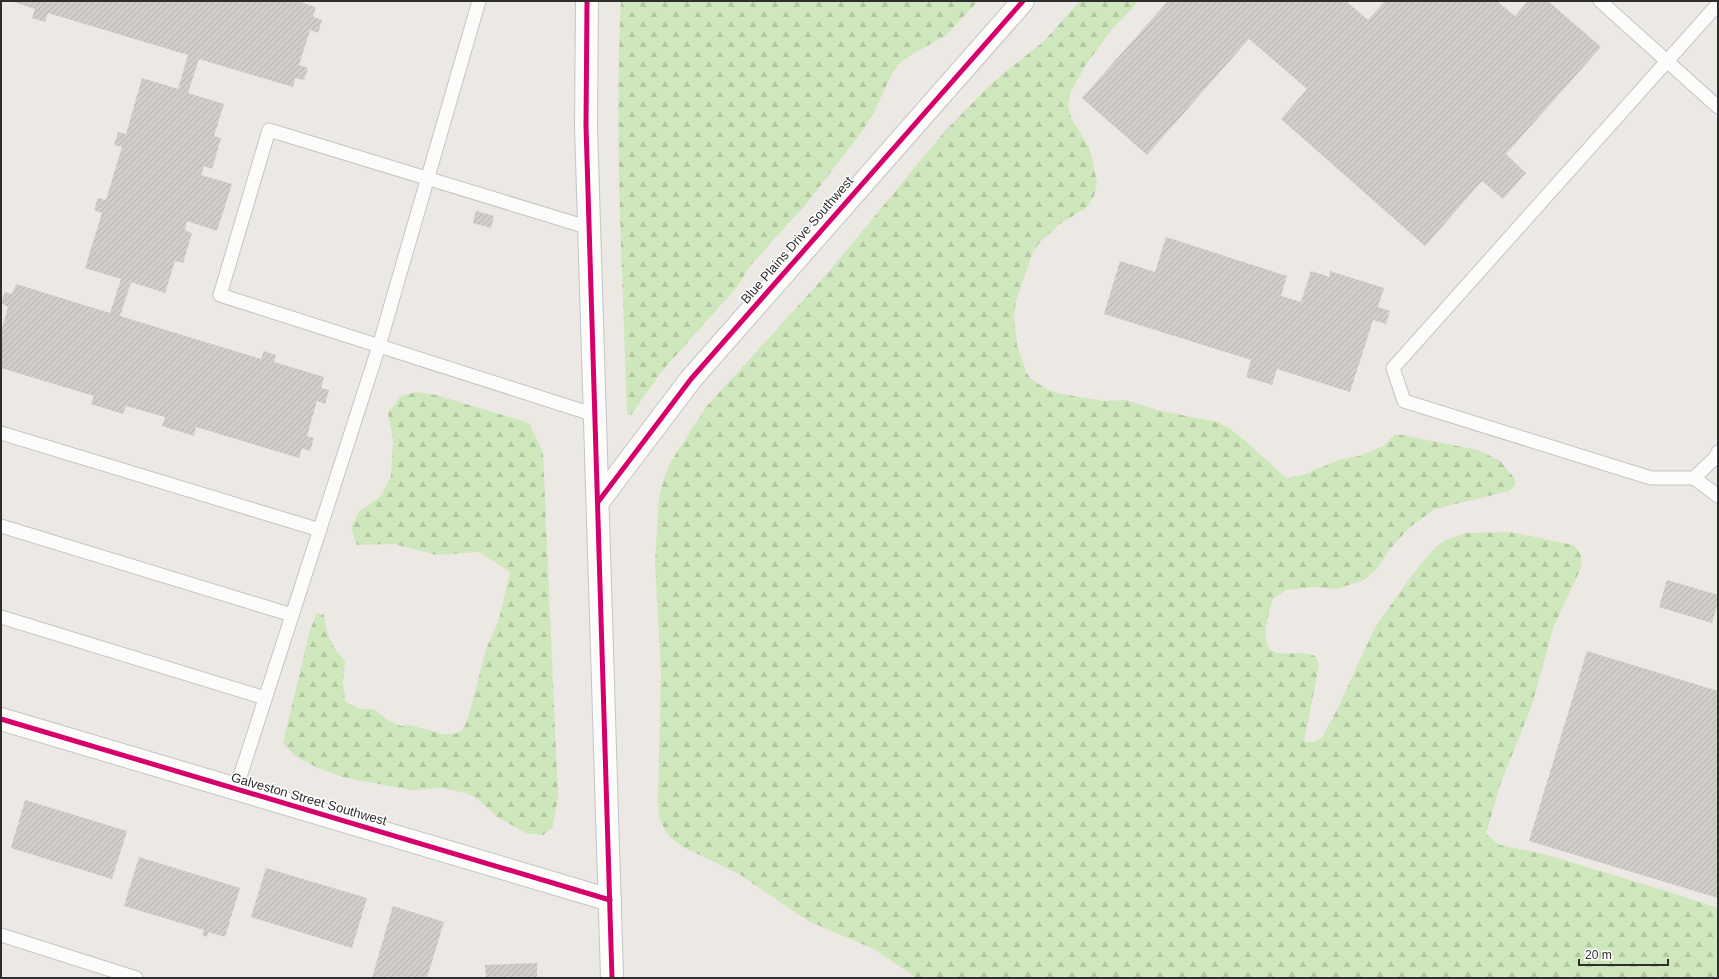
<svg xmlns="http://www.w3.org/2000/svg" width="1719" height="979" font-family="Arial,sans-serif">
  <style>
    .forest { fill: url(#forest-firs) }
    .building { fill: url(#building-hatch) }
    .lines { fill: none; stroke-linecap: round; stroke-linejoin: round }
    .lane-casing { stroke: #c5c4c5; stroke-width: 15 }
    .street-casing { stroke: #c5c4c5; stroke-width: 24 }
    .lane { stroke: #fcfcfb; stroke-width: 13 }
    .street { stroke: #fcfcfb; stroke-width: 22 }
    .cycleway-casing { stroke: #fff; stroke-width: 8 }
    .cycleway { stroke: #d6006c; stroke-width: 5 }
    .labels { text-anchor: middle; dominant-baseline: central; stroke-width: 3; stroke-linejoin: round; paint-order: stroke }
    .street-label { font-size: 13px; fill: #2e2e2e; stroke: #fff }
  </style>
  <defs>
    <pattern id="forest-firs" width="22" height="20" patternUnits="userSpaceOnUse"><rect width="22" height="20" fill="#cfe7bc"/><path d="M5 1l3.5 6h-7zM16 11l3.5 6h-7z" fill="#b2c6a2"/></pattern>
    <pattern id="building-hatch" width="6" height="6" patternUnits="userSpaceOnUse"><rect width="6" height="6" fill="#d1ceca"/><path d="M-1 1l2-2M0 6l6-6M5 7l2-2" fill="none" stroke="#b4b1ae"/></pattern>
  </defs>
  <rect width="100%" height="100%" fill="#ece8e4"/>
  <g class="forest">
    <path d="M621 1H978L945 36 916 52 902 61 892 73 875 110 863 130 807 203 750 266 737 287 662 371 631 415 627 414C623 276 614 138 621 1Z"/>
    <path d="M1080 1H1139L1112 29 1085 66 1070 93 1068 105 1071 118 1089 147 1093 163 1097 183 1094 196 1086 208 1061 223 1040 242 1033 252 1016 301 1014 317 1017 345 1026 372 1031 379 1048 390 1061 394 1104 401 1126 400 1160 411 1218 422 1229 428 1243 439 1286 478 1303 475 1341 459 1359 456 1383 446 1396 434 1478 450 1500 461 1515 479V485L1509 491 1435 509 1410 527 1389 550 1378 568 1364 580 1336 589 1314 587 1286 590 1272 600C1270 612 1256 650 1278 653 1291 655 1303 651 1315 656L1319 665 1304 742H1315L1323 736 1339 706 1375 627 1418 567 1435 548 1444 541 1465 533 1509 532 1573 545C1582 553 1583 558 1580 570L1553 628 1532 705 1500 785 1486 834 1499 845 1544 854 1669 892 1718 908V978H916L876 950 808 921 739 874 683 847 670 837 664 828 659 817 658 803 661 672 655 563 659 499 663 481 670 463 706 407 827 274 945 131 993 82 1043 42Z"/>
    <path d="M416 392 436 395 529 423 543 453 558 798 552 828 543 835 528 834 497 817 478 799 466 793 441 788 411 790 342 777 316 767 295 756 283 743 310 630 317 613 324 615C325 632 333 649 345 661L343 681 345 701 359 709H373L388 720 401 726 410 725 442 734H454L462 731 467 721 487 647 499 619 510 572 479 552 436 555 394 544 357 545 351 527 360 511 380 497 391 476 393 439 388 413 401 396Z"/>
  </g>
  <g class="building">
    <path d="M11 1H298L316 7 313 17 322 20 318 33 310 30 299 65 308 68 304 80 295 78 293 87 199 59 188 93 224 104 214 136 221 138 212 169 204 166 201 175 232 184 217 231 187 221 185 230 192 233 183 263 175 261 165 293 131 282 120 316 261 359 264 351 276 355 274 362 324 377 321 388 329 390 325 404 317 401 307 436 314 438 310 451 302 448 299 458 196 427 194 436 162 426 165 417 126 406 123 414 91 404 94 396 1 368V332L8 307 1 303 5 292 12 294 16 284 110 313 121 279 85 268 102 213 94 210 98 198 106 200 122 147 114 145 118 132 126 134 142 78 178 89 188 55 48 13 45 22 32 18 35 9Z"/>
    <path d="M1168 1H1346L1368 20 1385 1H1497L1515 16 1528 1H1548L1601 47 1506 154 1526 173 1503 199 1482 181 1425 246 1281 119 1307 89 1249 39 1147 155 1082 98Z"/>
    <path d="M476 211 494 216 491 228 473 223Z"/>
    <path d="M1166 237 1287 276 1281 296 1301 302 1311 271 1329 277 1330 271 1384 288 1378 307 1390 311 1386 324 1373 320 1350 392 1277 369 1272 385 1246 377 1251 360 1104 314 1120 261 1155 272Z"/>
    <path d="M1667 580 1718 595V603L1712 623 1659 607Z"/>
    <path d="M1587 651 1718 691V898L1529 841Z"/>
    <path d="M25 800 127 831 112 879 11 848Z"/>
    <path d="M139 857 240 888 225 937 208 932 207 937 202 935 204 930 124 906Z"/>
    <path d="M266 868 367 898 352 948 251 917Z"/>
    <path d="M393 906 444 922 427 978H372Z"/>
    <path d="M537 963V978H486L485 965Z"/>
  </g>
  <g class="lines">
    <g class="lane-casing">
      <g id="lane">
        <path d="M1600 1 1718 107"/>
        <path d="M1718 4 1393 368 1404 401 1651 478H1694L1716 457 1718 452"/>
        <path d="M590 228 269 130 220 295 595 415"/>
        <path d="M1 433 320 530"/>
        <path d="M1694 478 1718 496"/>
        <path d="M1 526 292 615"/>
        <path d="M1 617 265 698"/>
        <path d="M236 789 379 346 479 1"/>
        <path d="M1 935 136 978"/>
      </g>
    </g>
    <g class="street-casing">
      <g id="street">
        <path d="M587 1 586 126 612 978"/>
        <path d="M598 502 691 379 1023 1"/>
        <path d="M1 719 610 900"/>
      </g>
    </g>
    <use href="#lane" class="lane"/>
    <use href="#street" class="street"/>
    <g class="cycleway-casing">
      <g id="cycleway">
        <path d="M587 1 586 126 612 978"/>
        <path d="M598 502 691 379 1023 1"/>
        <path d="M1 719 610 900"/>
      </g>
    </g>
    <use href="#cycleway" class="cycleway"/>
  </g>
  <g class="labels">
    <g class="street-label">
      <text transform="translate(797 240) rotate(-49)">Blue Plains Drive Southwest</text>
      <text transform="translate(309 799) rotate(16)">Galveston Street Southwest</text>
    </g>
  </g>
  <rect width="1719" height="979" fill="none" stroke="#2e2e2e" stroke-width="4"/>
  <path d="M1579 959v6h89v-6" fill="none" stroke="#2e2e2e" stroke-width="2"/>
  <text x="1585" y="959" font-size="12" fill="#2e2e2e" stroke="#ffffff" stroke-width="3" paint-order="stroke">20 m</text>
</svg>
